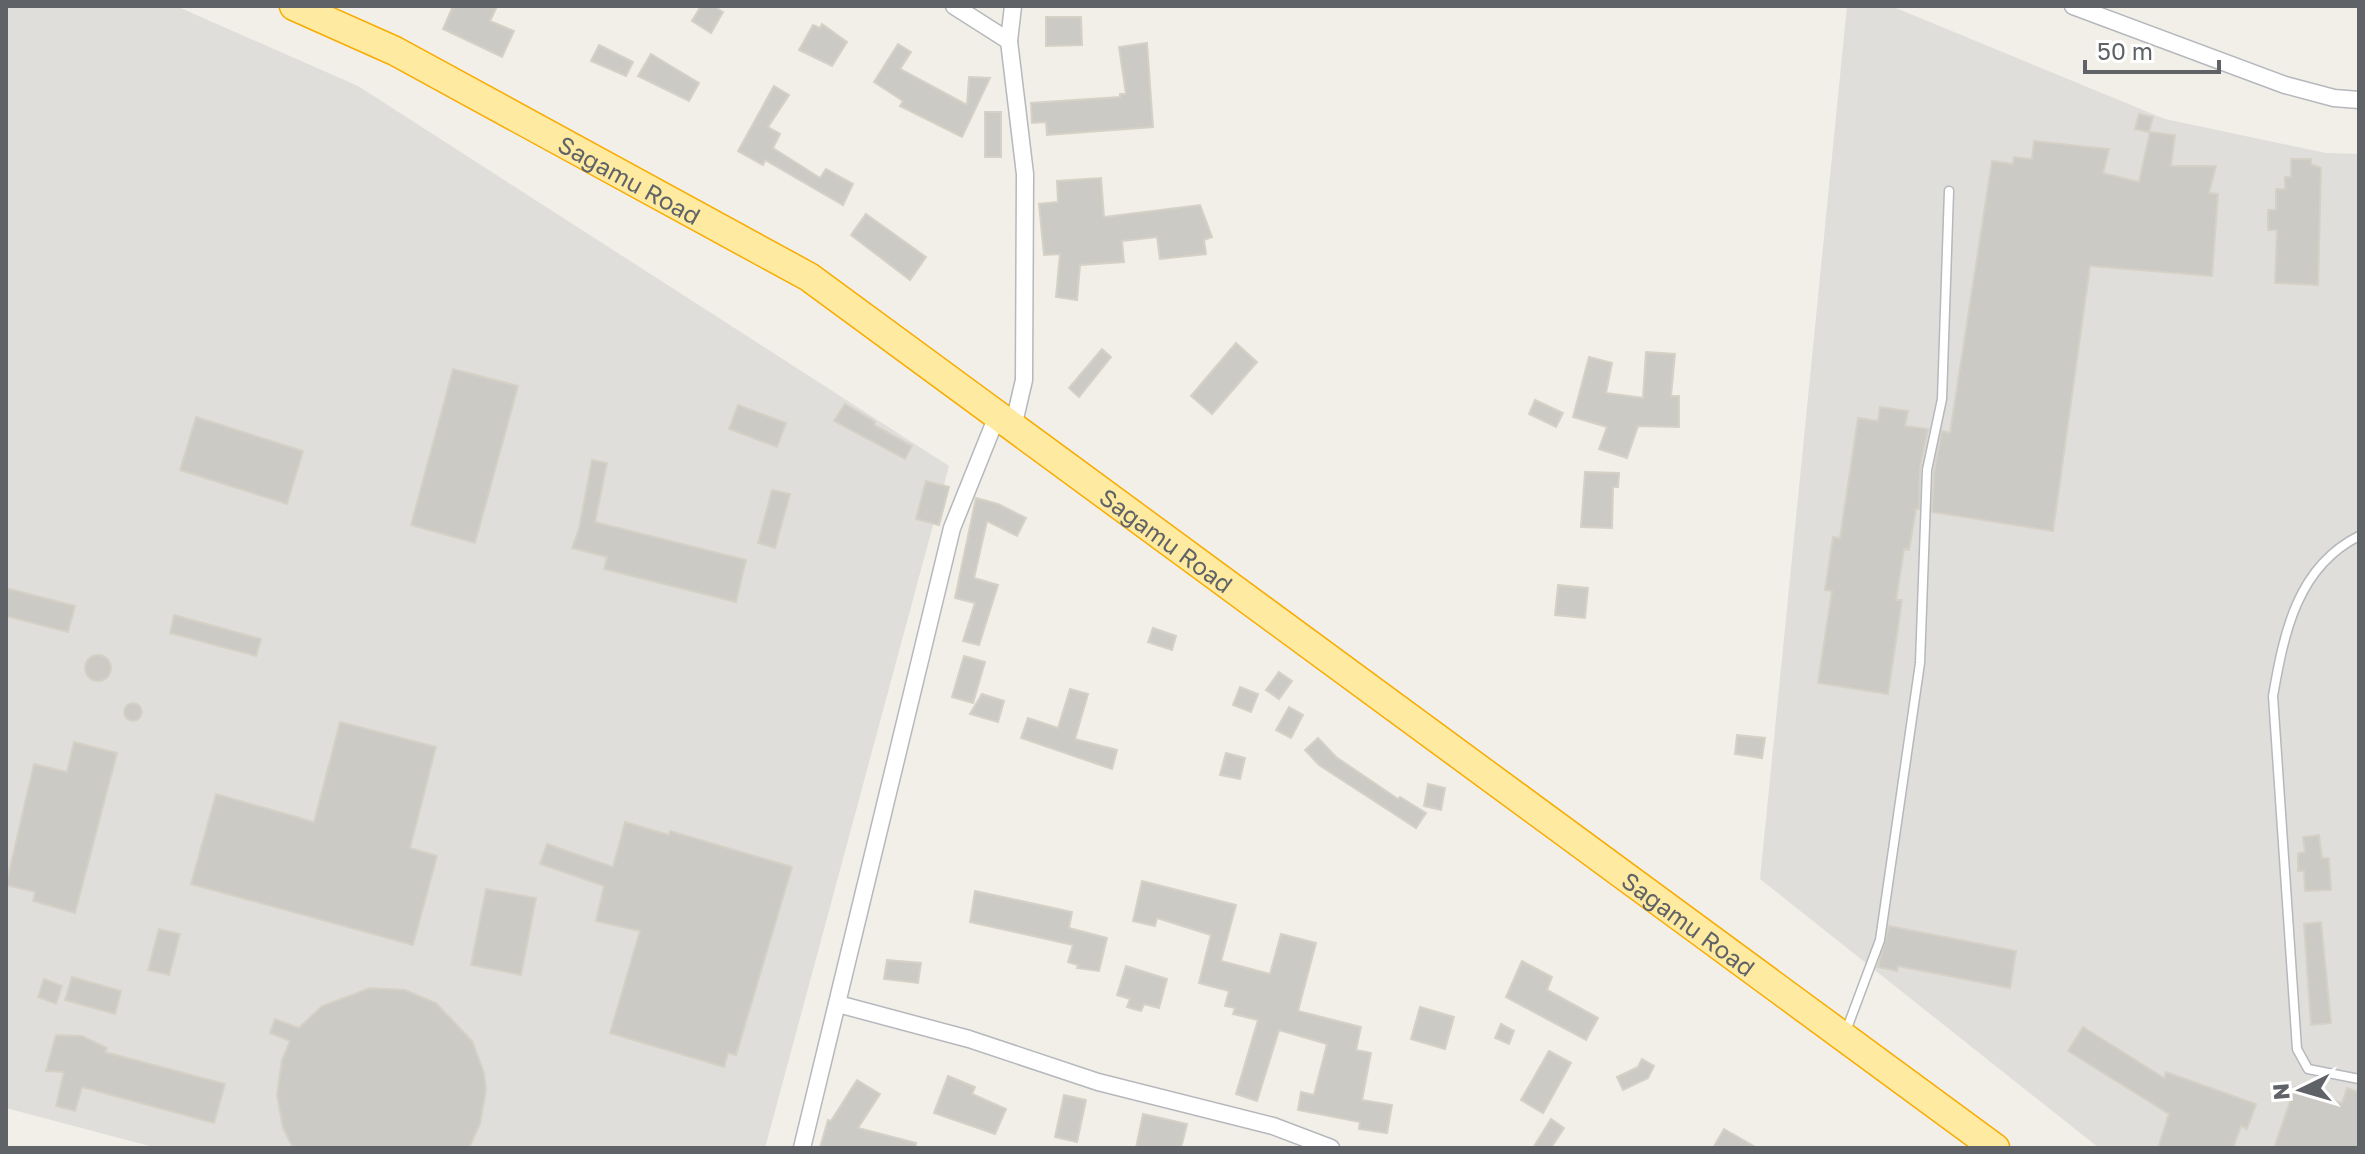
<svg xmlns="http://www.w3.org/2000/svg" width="2365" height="1154" font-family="'Golos Text',sans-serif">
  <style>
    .industrial { fill: #e0deda }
    .building { fill: #cccac5; stroke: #d6d1c6; stroke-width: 2 }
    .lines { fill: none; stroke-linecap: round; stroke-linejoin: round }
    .service-casing { stroke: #b5b8bc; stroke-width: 11 }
    .minor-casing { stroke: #b5b8bc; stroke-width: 19 }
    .trunk-casing { stroke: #f9ab00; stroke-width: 31 }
    .service { stroke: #fff; stroke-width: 8 }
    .minor { stroke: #fff; stroke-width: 16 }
    .trunk { stroke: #feeaa1; stroke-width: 28 }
    .labels { text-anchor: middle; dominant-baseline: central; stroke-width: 8; stroke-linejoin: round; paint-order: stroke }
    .street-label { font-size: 24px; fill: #5f6368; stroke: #fff }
  </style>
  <rect width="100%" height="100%" fill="#f1efe8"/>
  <g class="industrial">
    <path d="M6 6H176L358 86 949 466 765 1148H157L6 1108Z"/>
    <path d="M1847 6H1891L2165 119 2326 153 2359 154V1148H2099L1760 879Z"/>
  </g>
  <g class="building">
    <path d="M453 6H497L490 21 514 31 502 57 443 29Z"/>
    <path d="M701 6H713L723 12 711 33 692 21Z"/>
    <path d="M1046 17H1081L1082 45 1046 46Z"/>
    <path d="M822 24 847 42 832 66 799 50 813 25 820 28Z"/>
    <path d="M1147 43 1153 127 1047 135 1046 122 1032 123 1031 103 1120 97V94H1126L1119 47Z"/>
    <path d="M898 44 911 52 900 69 967 105 969 77 990 78 962 137 900 106 903 101 874 82Z"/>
    <path d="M599 45 633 62 626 76 591 61Z"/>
    <path d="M651 54 699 83 689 101 638 76Z"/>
    <path d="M774 86 789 95 768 127 780 134 773 148 820 178 826 169 853 184 843 205 765 160 763 165 738 151Z"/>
    <rect x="985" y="112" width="16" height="45"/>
    <path d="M2139 114 2153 117 2149 132 2135 129Z"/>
    <path d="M2150 132 2175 135 2171 166H2216L2209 193 2218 194 2212 276 2090 266 2053 531 1932 512 1934 471 1942 431 1950 433 1992 161 2013 164 2014 157 2032 159 2034 141 2109 149 2103 173 2139 182Z"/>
    <path d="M2291 159H2311V164L2321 168 2318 285 2275 283 2277 230H2268V210H2276V189H2285V177H2291Z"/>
    <path d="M1101 178 1104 217 1200 205 1212 237 1204 240 1206 254 1160 259 1157 237 1122 241 1124 262 1080 265 1077 300 1056 297 1060 254 1044 255 1039 204 1058 202 1057 181Z"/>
    <path d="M866 214 926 257 910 280 851 235Z"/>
    <path d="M1236 343 1257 362 1212 414 1191 396Z"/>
    <path d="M1102 349 1111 357 1079 397 1069 388Z"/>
    <path d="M1646 352 1675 354 1671 396H1679V427L1638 426 1627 458 1599 449 1607 427 1573 417 1589 357 1612 363 1606 393 1643 398Z"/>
    <path d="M453 369 518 386 475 543 411 525Z"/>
    <path d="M1535 400 1563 413 1556 427 1529 414Z"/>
    <path d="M845 404 875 422 874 425 912 446 905 459 834 421Z"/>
    <path d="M738 405 786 423 777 447 729 429Z"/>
    <path d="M1880 407 1908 411 1905 426 1928 429 1920 469 1919 509H1916L1909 550 1904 549 1896 600H1902L1888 694 1818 683 1832 591 1825 590 1833 537 1840 538 1858 418 1878 421Z"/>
    <path d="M196 417 303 451 287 504 180 470Z"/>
    <path d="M592 460 607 463 595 522 746 560 736 602 604 569 607 557 572 548 579 529Z"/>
    <path d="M1585 472 1619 473 1618 487H1613L1612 528 1581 527Z"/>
    <path d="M926 481 949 487 939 525 916 519Z"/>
    <path d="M772 490 790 494 775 548 758 543Z"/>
    <path d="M976 498 998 504 1026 518 1017 536 987 521 974 578 998 585 979 645 963 641 975 603 955 598Z"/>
    <path d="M1558 585 1588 588 1585 618 1555 615Z"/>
    <path d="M6 588 75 606 68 632 6 616Z"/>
    <path d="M174 615 261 639 256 656 170 633Z"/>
    <path d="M1153 628 1176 636 1172 650 1148 642Z"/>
    <circle cx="98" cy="668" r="13"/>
    <path d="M964 656 985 662 973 703 952 697Z"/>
    <path d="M1279 672 1292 681 1279 699 1266 690Z"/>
    <path d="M1240 687 1258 694 1251 712 1233 705Z"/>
    <path d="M1070 689 1088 694 1075 739 1117 750 1112 769 1021 738 1028 718 1058 728Z"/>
    <path d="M982 694 1004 701 998 722 970 714Z"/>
    <circle cx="133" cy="712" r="9"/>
    <path d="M1289 707 1303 715 1291 738 1276 730Z"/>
    <path d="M340 722 436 747 410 848 437 856 413 945 191 884 216 794 314 822Z"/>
    <path d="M1737 735 1765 738 1762 758 1735 754Z"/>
    <path d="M1318 738 1336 757 1398 799 1400 797 1426 813 1416 828 1319 765 1305 750Z"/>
    <path d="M74 742 117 753 75 913 33 901 35 892 6 885 34 764 67 772Z"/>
    <path d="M1226 753 1245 758 1240 779 1220 775Z"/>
    <path d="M1428 784 1445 788 1441 810 1424 806Z"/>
    <path d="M625 822 669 835 670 831 792 867 736 1055 728 1053 724 1067 610 1033 640 931 596 921 604 886 540 864 547 844 613 867Z"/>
    <path d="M2319 835 2322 858H2329L2331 890 2305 891 2304 871H2298V853L2305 852 2303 837Z"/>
    <path d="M1142 881 1236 905 1221 961 1270 974 1281 934 1316 943 1298 1011 1361 1027 1356 1050 1371 1053 1362 1100 1392 1105 1387 1133 1359 1129 1360 1122 1298 1110 1301 1092 1314 1095 1327 1044 1279 1030 1257 1101 1236 1094 1258 1020 1233 1014 1235 1008 1225 1006 1229 991 1199 983 1211 935 1157 918 1155 926 1133 921Z"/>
    <path d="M486 889 536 898 521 975 471 965Z"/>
    <path d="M975 891 1072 912 1069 928 1107 938 1099 971 1077 968 1078 965 1068 962 1073 945 970 922Z"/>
    <path d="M2321 922 2331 1023 2311 1025 2304 924Z"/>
    <path d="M1889 926 2016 951 2010 988 1898 966 1897 971 1878 967Z"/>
    <path d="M159 929 180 934 169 975 148 970Z"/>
    <path d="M887 960 921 963 918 983 884 979Z"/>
    <path d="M1522 961 1552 977 1547 990 1598 1018 1586 1040 1506 997Z"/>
    <path d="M1126 966 1167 979 1159 1008 1144 1004 1141 1011 1127 1007 1130 999 1117 995Z"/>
    <path d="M72 977 121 991 115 1014 65 1000Z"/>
    <path d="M44 979 62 986 56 1004 38 997Z"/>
    <path d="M370 988 405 990 436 1003 472 1041 484 1073 486 1090 480 1124 469 1148H294L291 1144 283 1128 277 1095 282 1060 290 1041 270 1033 275 1019 299 1028 322 1006Z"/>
    <path d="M1420 1007 1454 1017 1445 1049 1411 1039Z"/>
    <path d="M1501 1024 1514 1031 1509 1044 1495 1038Z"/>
    <path d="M2083 1027 2164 1078 2166 1072 2256 1104 2247 1129 2241 1126 2233 1148H2158L2169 1114 2068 1051Z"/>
    <path d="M56 1035 82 1036 107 1048 105 1052 225 1084 214 1123 82 1087 75 1111 56 1106 64 1072 46 1071Z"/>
    <path d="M1549 1051 1571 1063 1543 1113 1521 1100Z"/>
    <path d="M1642 1059 1654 1066 1648 1078 1623 1090 1617 1077 1638 1067Z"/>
    <path d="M948 1076 975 1087 972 1094 1006 1109 995 1134 934 1113Z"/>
    <path d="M857 1080 880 1094 858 1128 916 1143 915 1148H820L828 1120 831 1121Z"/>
    <path d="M2295 1087 2342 1103 2347 1088 2359 1092V1148H2274Z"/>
    <path d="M1064 1095 1086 1100 1077 1142 1055 1137Z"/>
    <path d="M1143 1114 1187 1124 1181 1148H1136Z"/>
    <path d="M1551 1119 1564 1128 1551 1148H1533Z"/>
    <path d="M1724 1129 1757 1148H1713Z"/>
  </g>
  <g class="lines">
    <g class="service-casing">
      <g id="service">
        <path d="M2359 536C2297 567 2284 633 2273 696L2297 1049 2308 1069 2359 1079"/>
        <path d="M1846 1031 1880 940 1920 663 1927 470 1942 399 1949 191"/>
      </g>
    </g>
    <g class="minor-casing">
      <g id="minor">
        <path d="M954 6 1009 41"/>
        <path d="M2073 6 2285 85 2334 98 2359 100"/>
        <path d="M1013 427 1024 380 1025 174 1009 41 1013 6"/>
        <path d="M838 1004 969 1039 1098 1082 1273 1126 1331 1148"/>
        <path d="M802 1148 952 528 997 416"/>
      </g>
    </g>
    <g class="trunk-casing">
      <g id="trunk">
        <path id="s1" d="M294 6 395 51 809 277 1995 1148"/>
      </g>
    </g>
    <use href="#service" class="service"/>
    <use href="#minor" class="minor"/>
    <use href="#trunk" class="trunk"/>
  </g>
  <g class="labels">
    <g class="street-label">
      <text stroke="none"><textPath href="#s1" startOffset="378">Sagamu Road</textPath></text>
      <text stroke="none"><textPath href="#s1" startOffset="1026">Sagamu Road</textPath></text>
      <text stroke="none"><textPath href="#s1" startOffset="1674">Sagamu Road</textPath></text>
    </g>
  </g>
  <rect width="2365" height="1154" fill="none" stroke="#5f6368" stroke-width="16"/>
  <g transform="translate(2301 1090) rotate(265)" stroke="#ffffff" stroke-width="6" paint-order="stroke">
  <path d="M0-6L14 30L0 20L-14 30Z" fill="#5f6368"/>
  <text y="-12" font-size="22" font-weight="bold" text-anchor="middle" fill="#5f6368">N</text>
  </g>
  <path d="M2085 60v12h134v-12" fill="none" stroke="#5f6368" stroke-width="4"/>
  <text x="2097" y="60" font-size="24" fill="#5f6368" stroke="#ffffff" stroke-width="6" paint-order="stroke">50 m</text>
</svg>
